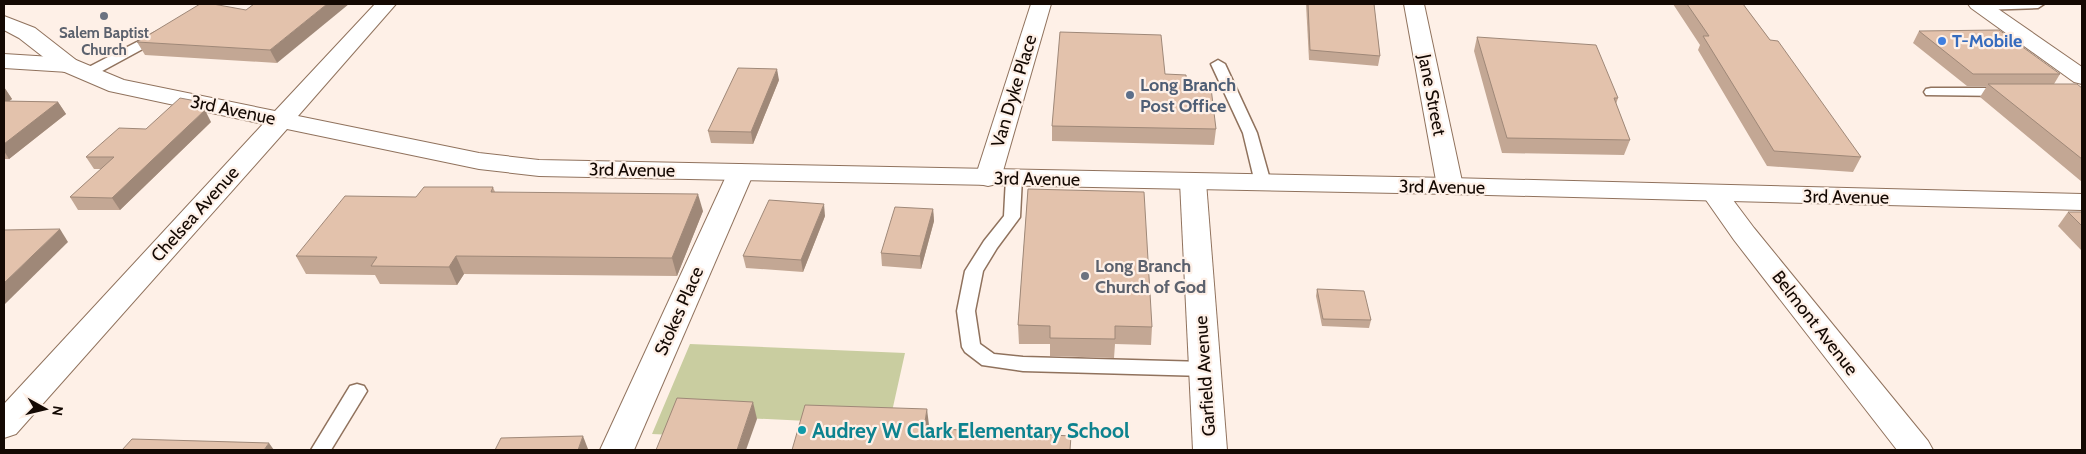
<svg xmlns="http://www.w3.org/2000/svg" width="2086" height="454" font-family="Cabin,sans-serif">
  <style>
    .green { fill: #c9cda0 }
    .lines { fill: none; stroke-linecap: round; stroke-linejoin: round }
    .lane-casing { stroke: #90725d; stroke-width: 3 }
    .street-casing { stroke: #90725d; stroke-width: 2 }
    .secondary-casing { stroke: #90725d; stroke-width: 2 }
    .lane { fill: #fff; fill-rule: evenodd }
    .street { fill: #fff; fill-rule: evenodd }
    .secondary { fill: #fff; fill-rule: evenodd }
    .wall { fill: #c3a794 }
    .shaded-wall { fill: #9f8878 }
    .building { fill: #e3c2ac; stroke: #9f8878 }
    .worship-dot { fill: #6b7280; stroke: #fef0e7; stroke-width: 2 }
    .shop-dot { fill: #3f7fe0; stroke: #fef0e7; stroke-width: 2 }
    .service-dot { fill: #5c6f8a; stroke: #fef0e7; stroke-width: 2 }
    .culture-dot { fill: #0f9aa8; stroke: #fef0e7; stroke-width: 2 }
    .labels { text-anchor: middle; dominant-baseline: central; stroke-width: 4.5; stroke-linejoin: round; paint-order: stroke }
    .far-worship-label { font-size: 15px; font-weight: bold; fill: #5b616d; stroke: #fef0e7 }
    .shop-label { font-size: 18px; font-weight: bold; fill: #366cbe; stroke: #fef0e7; text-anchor: start }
    .service-label { font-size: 18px; font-weight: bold; fill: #4e5e75; stroke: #fef0e7; text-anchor: start }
    .street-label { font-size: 18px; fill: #140903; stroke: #fef0e7 }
    .worship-label { font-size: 18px; font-weight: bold; fill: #5b616d; stroke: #fef0e7; text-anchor: start }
    .near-culture-label { font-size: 21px; font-weight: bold; fill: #0d838f; stroke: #fef0e7; text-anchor: start }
  </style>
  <rect width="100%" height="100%" fill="#fef0e7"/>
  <path class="green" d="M690 344 905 353 889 425 682 415 674 435 652 434Z"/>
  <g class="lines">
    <g class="lane-casing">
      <g id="lane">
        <path d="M1976 4H2044L2038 8 1981 10 1977 9 1975 6Z"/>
        <path d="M158 31 164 35 163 38 93 76 88 77 81 73 83 70Z"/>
        <path d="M1218 60 1225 64 1257 133 1271 183 1268 186H1258L1255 183 1243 133 1211 64Z"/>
        <path d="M1931 88H2005L2012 92 2005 96 1926 95 1924 92 1926 89Z"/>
        <path d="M1014 173 1019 175 1022 178 1020 217 997 248 983 271 975 311 980 344 994 354 1023 357 1205 362 1212 364 1214 369 1212 374 1205 376 1023 371 982 365 965 352 962 347 957 311 965 271 984 241 1004 216 1006 178 1009 175Z"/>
        <path d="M357 384 364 386 367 391 331 450H311L350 386Z"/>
      </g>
    </g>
    <g class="street-casing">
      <g id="street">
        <path d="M1031 4H1051L1001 178 997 184 988 186 979 184 975 178Z"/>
        <path d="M1404 4H1424L1463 186 1459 192 1450 194 1441 192 1437 186Z"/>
        <path d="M4 54 68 58 76 60 79 65 76 70 68 72 4 68Z"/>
        <path d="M741 164 750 167 754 172 634 450H600L728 172 732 167Z"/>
        <path d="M1193 174 1202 176 1206 182 1227 450H1193L1180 182 1184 176Z"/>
        <path d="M1715 186 1724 188 1754 228 1928 441 1933 450H1897L1734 240 1706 200 1702 194 1706 188Z"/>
      </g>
    </g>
    <g class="secondary-casing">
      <g id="secondary">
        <path d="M375 4H396L298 116 479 153 539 160 1450 178 2082 194V210L1450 194 539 176 479 169 287 129 16 434 4 438V404L263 124 109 91 60 70 19 38 4 30V16L35 28 76 60 124 80 275 111Z"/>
        <path d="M1968 4H1991L2082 67V84L2074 82 1971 8Z"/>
      </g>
    </g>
    <use href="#lane" class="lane"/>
    <use href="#street" class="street"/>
    <use href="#secondary" class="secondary"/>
  </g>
  <g class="wall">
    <path d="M254 4 277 63 145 55 137 42 246 10Z"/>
    <path d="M1306 4H1374L1380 56 1378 66 1309 60Z"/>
    <path d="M1673 4H1743L1770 40 1861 157 1853 172 1767 166 1698 50 1700 45Z"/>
    <path d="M1919 31 2060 74 2054 84 2082 88V182L1980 97 1987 86H1967L1913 43Z"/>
    <path d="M1477 37 1618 98 1616 104 1630 140 1624 155 1502 153 1474 51Z"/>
    <path d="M1165 74 1187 87 1216 129 1214 145 1052 141V126Z"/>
    <path d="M779 80 753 144 711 143 708 131Z"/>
    <path d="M4 87 12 99 9 101 58 102 66 114 9 159H4Z"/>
    <path d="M211 122 120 210H78L70 197 101 169H94L86 157 146 129Z"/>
    <path d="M493 187 495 192 703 211 677 276 464 274 457 285 380 284 375 275 306 274 296 256 416 197Z"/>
    <path d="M1028 189 1152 327 1151 345 1115 344 1114 358 1050 356V344H1019L1018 325Z"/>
    <path d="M933 209 934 221 921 269 882 266 881 253Z"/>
    <path d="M2068 212H2082V251L2058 226Z"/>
    <path d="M825 216 803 272 746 268 743 256Z"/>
    <path d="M1317 289 1371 320 1369 328 1322 326 1316 296Z"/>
  </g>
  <g class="shaded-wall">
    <path d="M327 4H349L277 63 270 50Z"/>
    <path d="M777 69 779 80 753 144 751 132Z"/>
    <path d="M4 87 12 99 4 105Z"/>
    <path d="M58 102 66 114 9 159 4 151V144Z"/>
    <path d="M205 110 211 122 120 210 112 198Z"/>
    <path d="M698 194 703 211 677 276 672 258Z"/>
    <path d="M824 204 825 216 803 272 801 260Z"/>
    <path d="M933 209 934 221 921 269 920 256Z"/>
    <path d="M60 229 68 242 4 305V283Z"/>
    <path d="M456 256 464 274 457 285 449 267Z"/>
    <path d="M753 402 757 419 746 450H737Z"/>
    <path d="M927 409 929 425 925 444 924 428Z"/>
    <path d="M583 436 588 449 587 450H578Z"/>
    <path d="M269 443 274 450H264Z"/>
  </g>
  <g class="building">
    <path d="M200 4H213L246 10 254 4H327L270 50 137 42Z"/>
    <path d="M1308 4H1374L1380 56 1310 50Z"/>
    <path d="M1687 4H1743L1770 40 1778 41 1861 157 1774 151 1703 36H1709Z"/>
    <path d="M1999 30 2060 74H1973L1919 31Z"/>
    <path d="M1060 32 1161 35 1165 74 1186 75 1187 87 1211 88 1216 129 1052 126Z"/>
    <path d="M1477 37 1596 45 1618 98H1614L1630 140 1507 138Z"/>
    <path d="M738 68 777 69 751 132 708 131Z"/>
    <path d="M1988 84H2077L2082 88V159Z"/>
    <path d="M180 98 196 101 205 110 112 198 70 197 114 157H86L119 128 146 129Z"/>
    <path d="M4 101 58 102 4 144Z"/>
    <path d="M424 187H493L491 192 698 194 672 258 456 256 449 267 371 266 377 257 296 256 345 196 416 197Z"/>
    <path d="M1028 189 1144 192 1152 327 1115 326V339L1050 338V326L1018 325Z"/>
    <path d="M769 200 824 204 801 260 743 256Z"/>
    <path d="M895 207 933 209 920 256 881 253Z"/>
    <path d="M2068 212H2082V226Z"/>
    <path d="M60 229 4 283V230Z"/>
    <path d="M1317 289 1364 291 1371 320 1323 319Z"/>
    <path d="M677 398 753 402 737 450H656Z"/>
    <path d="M805 405 927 409 924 428 1071 436 1070 450H792Z"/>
    <path d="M583 436 578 450H495L501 438Z"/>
    <path d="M132 439 269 443 264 450H122Z"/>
  </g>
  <g class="worship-dot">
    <circle cx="104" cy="16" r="5"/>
    <circle cx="1085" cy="276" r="5"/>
  </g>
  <circle class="shop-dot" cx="1942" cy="41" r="5"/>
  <circle class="service-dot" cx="1130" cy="95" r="5"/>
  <circle class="culture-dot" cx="802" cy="430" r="5"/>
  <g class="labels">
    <g class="far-worship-label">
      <text x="104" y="33">Salem Baptist<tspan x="104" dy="17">Church</tspan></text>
    </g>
    <g class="shop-label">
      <text x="1952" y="41">T-Mobile</text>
    </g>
    <g class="service-label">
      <text x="1140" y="85">Long Branch<tspan x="1140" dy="21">Post Office</tspan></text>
    </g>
    <g class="street-label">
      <text transform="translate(1014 91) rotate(-73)">Van Dyke Place</text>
      <text transform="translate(1432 95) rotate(79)">Jane Street</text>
      <text transform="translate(233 110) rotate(12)">3rd Avenue</text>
      <text transform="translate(632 170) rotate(1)">3rd Avenue</text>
      <text transform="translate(1037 179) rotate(1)">3rd Avenue</text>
      <text transform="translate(1442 187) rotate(1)">3rd Avenue</text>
      <text transform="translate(1846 197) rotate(1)">3rd Avenue</text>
      <text transform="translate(195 214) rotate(-48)">Chelsea Avenue</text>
      <text transform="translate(679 311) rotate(-66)">Stokes Place</text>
      <text transform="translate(1815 323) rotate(52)">Belmont Avenue</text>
      <text transform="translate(1205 376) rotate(-94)">Garfield Avenue</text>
    </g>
    <g class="worship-label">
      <text x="1095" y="266">Long Branch<tspan x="1095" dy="21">Church of God</tspan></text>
    </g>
    <g class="near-culture-label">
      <text x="812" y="430">Audrey W Clark Elementary School</text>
    </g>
  </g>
  <rect width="2086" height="454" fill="none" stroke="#140903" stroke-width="10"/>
  <g transform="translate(45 409) rotate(98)" stroke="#fef0e7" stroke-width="4" paint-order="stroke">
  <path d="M0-4L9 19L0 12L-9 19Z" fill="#140903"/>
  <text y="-8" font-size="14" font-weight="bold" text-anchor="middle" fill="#140903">N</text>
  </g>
</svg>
